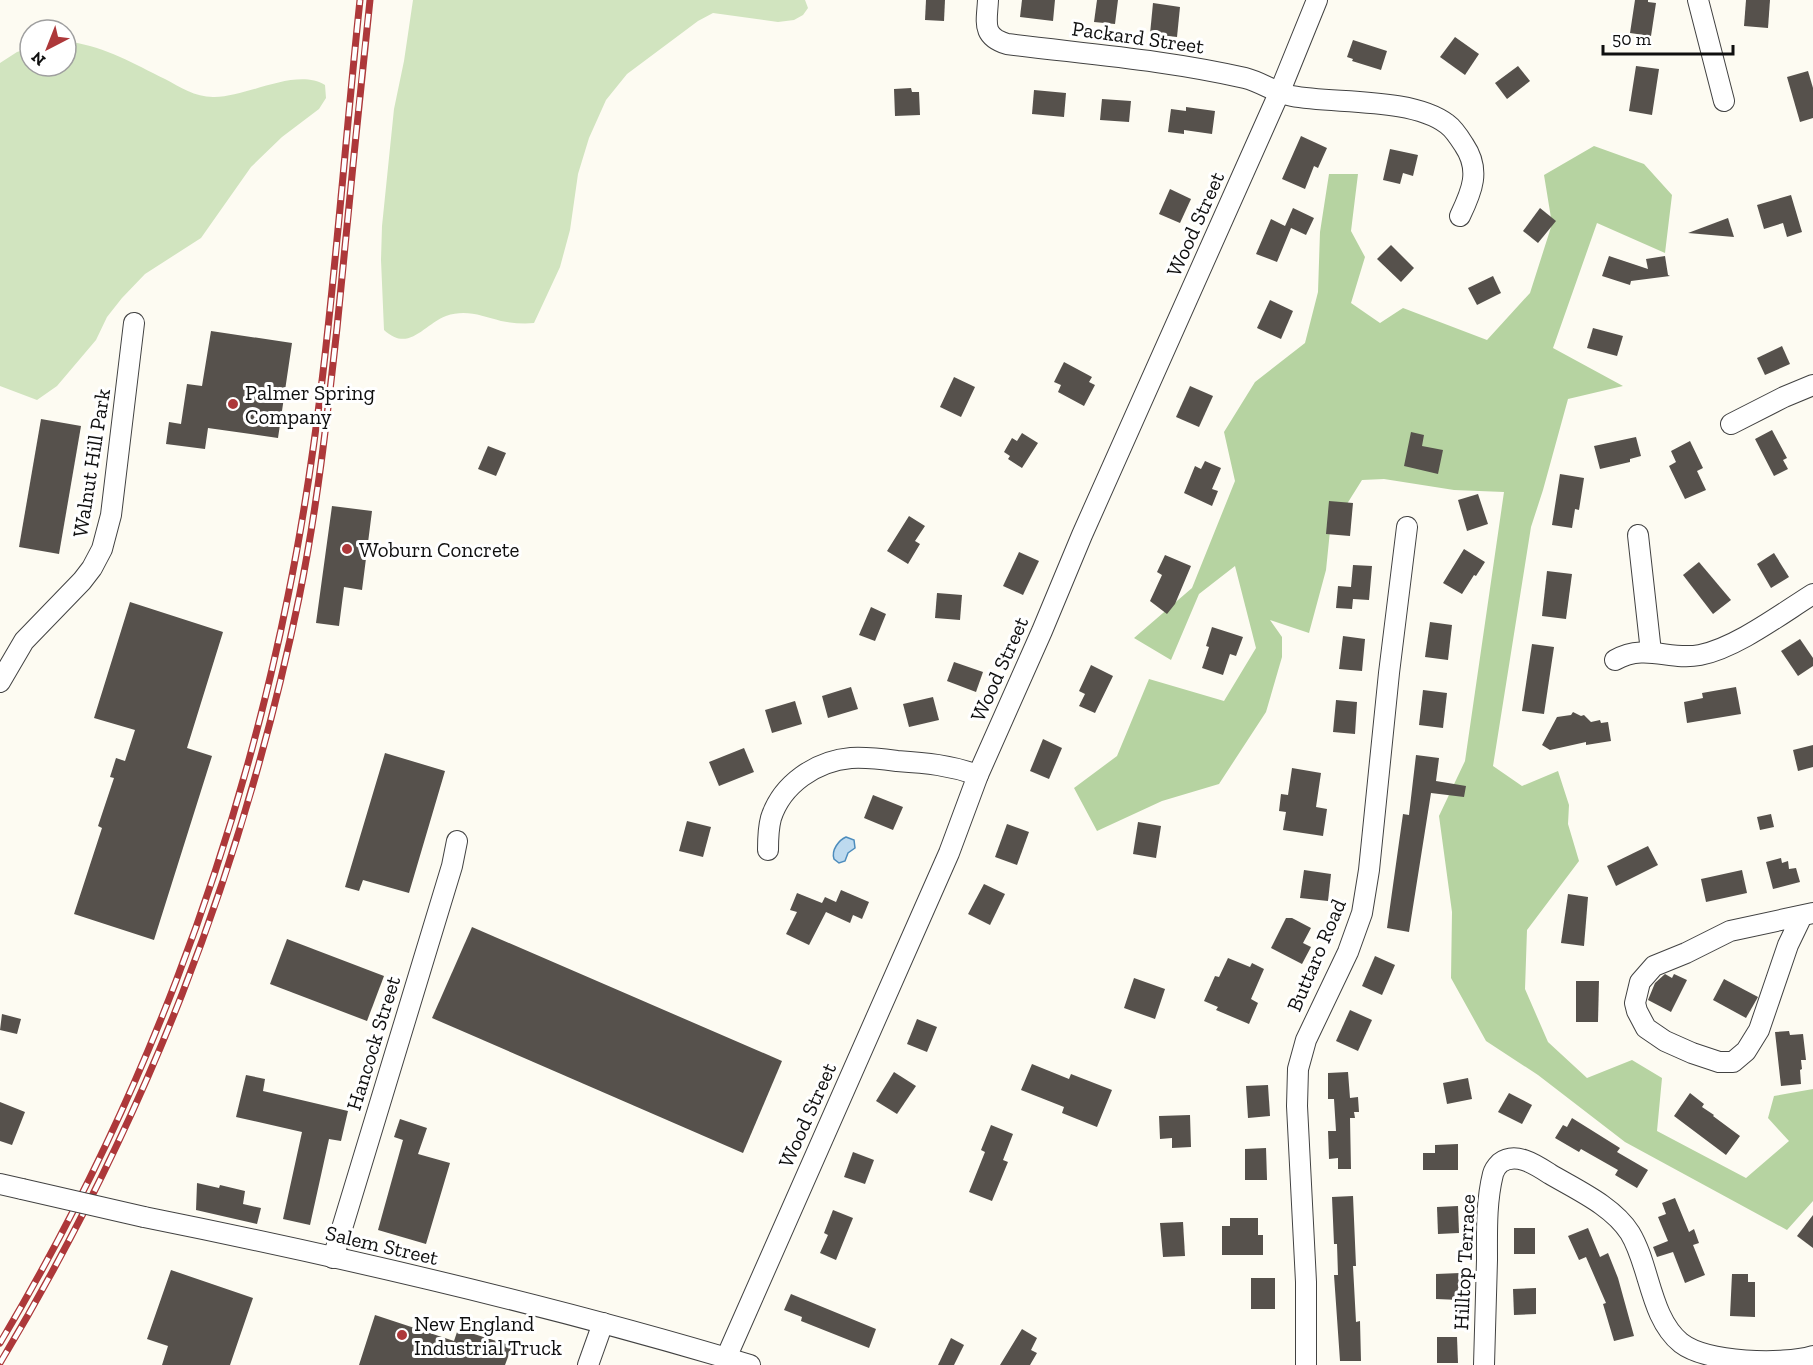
<svg xmlns="http://www.w3.org/2000/svg" width="1813" height="1365" font-family="'Zilla Slab',serif">
  <style>
    .green { fill: #d1e4bf }
    .forest { fill: #b6d3a1 }
    .water { fill: #bddaef; stroke: #4d8cbc; stroke-width: 1.5 }
    .building { fill: #56514c }
    .lines { fill: none; stroke-linecap: round; stroke-linejoin: round }
    .minor-casing { stroke: #424242; stroke-width: 22 }
    .minor { stroke: #fff; stroke-width: 20 }
    .rail-casing { stroke: #ad383a; stroke-width: 7 }
    .rail { stroke: #fff; stroke-width: 4.5; stroke-dasharray: 14; stroke-linecap: butt }
    .minor-bridge-casing { stroke: #424242; stroke-width: 22; stroke-linecap: butt }
    .minor-bridge { stroke: #fff; stroke-width: 20 }
    .poi-dot { fill: #ad383a; stroke: #fff; stroke-width: 2 }
    .labels { text-anchor: middle; dominant-baseline: central; stroke-width: 6; stroke-linejoin: round; paint-order: stroke }
    .street-label { font-size: 21px; fill: #0f0f0f; stroke: #fff }
    .poi-label { font-size: 21px; fill: #0f0f0f; stroke: #fff; text-anchor: start }
  </style>
  <rect width="100%" height="100%" fill="#fdfbf2"/>
  <g class="green">
    <path d="M413 0H805L808 8 803 15 794 20 778 22 713 13 698 21 627 74 606 100 589 138 578 174 570 230 560 267 534 323C523 324 512 323 501 321 482 316 466 309 446 316 423 325 409 353 384 330L381 260 382 226 394 109 404 61Z"/>
    <path d="M71 42C106 47 134 64 165 79 180 87 195 97 213 97 246 98 295 67 325 85L326 98 319 109 282 137 251 167 201 238 145 274 122 298 107 317 96 340 57 386 37 400 0 386V63L17 52 30 48V66H66V43Z"/>
  </g>
  <path class="forest" d="M1594 146 1644 164 1672 195 1665 253 1597 223 1553 348 1623 386 1568 399 1543 490 1531 527 1493 766 1522 786 1558 771 1569 805 1568 824 1579 861 1527 930 1525 989 1548 1042 1587 1078 1632 1060 1662 1078 1657 1131 1746 1178 1789 1141 1768 1118 1774 1096 1813 1089V1201L1787 1230 1625 1142 1538 1075 1486 1041 1451 978 1452 912 1439 816 1465 761 1504 492 1454 490 1384 479 1362 480 1330 531 1326 570 1309 633 1270 620 1282 637V657L1266 712 1219 784 1162 801 1097 831 1074 788 1117 756 1149 679 1224 701 1256 648 1235 566 1199 594 1171 660 1134 638 1192 588 1235 481 1224 432 1255 382 1305 343 1318 292 1320 232 1329 174H1358L1351 231 1365 257 1351 303 1380 323 1403 308 1487 340 1530 293 1552 224 1544 175Z"/>
  <path class="water" d="M846 837 854 840 855 848 848 853 845 861 839 863 834 859C831 850 839 840 846 837Z"/>
  <g class="building">
    <path d="M926 0H945L944 21 925 20Z"/>
    <path d="M1022 0H1055L1053 21 1020 17Z"/>
    <path d="M1097 0H1118L1115 24 1094 22Z"/>
    <path d="M1635 0H1648V2L1656 3 1651 36 1630 33Z"/>
    <path d="M1746 0H1770L1768 28 1744 26Z"/>
    <path d="M1153 3 1180 7 1177 37 1150 34Z"/>
    <path d="M1455 37 1479 54 1465 75 1440 57Z"/>
    <path d="M1353 40 1387 51 1381 70 1352 61 1353 59 1347 57Z"/>
    <path d="M1518 66 1530 81 1507 99 1495 83Z"/>
    <path d="M1636 66 1659 69 1652 115 1629 111Z"/>
    <path d="M1808 71 1813 88V118L1800 122 1787 77Z"/>
    <path d="M911 88 912 92H919L920 115 895 116 894 89Z"/>
    <path d="M1034 90 1066 93 1064 117 1032 114Z"/>
    <path d="M1102 99 1131 101 1129 122 1100 120Z"/>
    <path d="M1186 107 1215 111 1212 134 1184 130V134L1168 132 1171 109 1186 111Z"/>
    <path d="M1301 136 1327 148 1318 168 1314 166 1305 189 1282 179Z"/>
    <path d="M1390 149 1418 155 1413 176 1403 173 1400 184 1383 180Z"/>
    <path d="M1170 189 1191 199 1180 223 1159 214Z"/>
    <path d="M1791 195 1802 232 1787 237 1783 223 1764 229 1757 205Z"/>
    <path d="M1293 208 1314 218 1306 235 1291 228 1277 262 1256 254 1271 219 1285 226Z"/>
    <path d="M1540 208 1556 221 1538 243 1523 231Z"/>
    <path d="M1728 218 1734 237 1688 233Z"/>
    <path d="M1391 245 1414 268 1401 282 1377 259Z"/>
    <path d="M1609 256 1648 269 1646 259 1665 256 1668 275 1670 276 1631 281 1630 285 1602 276Z"/>
    <path d="M1493 276 1501 293 1477 305 1468 288Z"/>
    <path d="M1270 300 1293 311 1281 339 1257 328Z"/>
    <path d="M1593 328 1623 336 1617 356 1587 348Z"/>
    <path d="M211 331 292 343 278 438 208 428 205 449 166 444 169 422 181 424 187 384 202 386Z"/>
    <path d="M1782 346 1790 364 1765 375 1757 358Z"/>
    <path d="M1064 362 1092 377 1089 382 1095 385 1084 406 1058 392 1061 385 1054 382Z"/>
    <path d="M954 377 975 387 961 417 940 407Z"/>
    <path d="M1190 386 1213 396 1199 427 1176 417Z"/>
    <path d="M41 419 81 426 59 554 19 547Z"/>
    <path d="M1772 430 1787 458 1783 460 1788 469 1774 476 1755 439Z"/>
    <path d="M1411 432 1424 435 1422 446 1443 450 1438 474 1404 466Z"/>
    <path d="M1022 433 1038 443 1022 468 1008 459 1010 456 1004 452 1012 438 1017 441Z"/>
    <path d="M1636 437 1641 456 1630 459V462L1600 469 1594 446Z"/>
    <path d="M1690 441 1703 468 1697 471 1706 490 1685 499 1669 466 1676 462 1671 451Z"/>
    <path d="M488 446 506 453 496 476 478 469Z"/>
    <path d="M1205 461 1221 468 1212 489 1218 491 1212 506 1184 493 1195 466 1201 469Z"/>
    <path d="M1560 474 1584 478 1579 510 1575 509 1572 528 1552 525Z"/>
    <path d="M1478 494 1488 524 1467 531 1458 500Z"/>
    <path d="M1329 501 1353 503 1350 536 1326 534Z"/>
    <path d="M332 506 372 511 362 590 344 587 339 626 316 623Z"/>
    <path d="M909 516 925 526 915 541 920 544 908 564 887 551Z"/>
    <path d="M1464 549 1485 562 1476 576 1474 575 1462 594 1443 583Z"/>
    <path d="M1019 552 1039 561 1023 595 1003 586Z"/>
    <path d="M1774 553 1789 577 1771 588 1757 564Z"/>
    <path d="M1165 555 1191 566 1175 604 1167 614 1150 601 1162 575 1157 572Z"/>
    <path d="M1699 562 1731 600 1713 614 1683 575Z"/>
    <path d="M1353 565 1372 566 1369 600 1353 599 1352 609 1336 608 1338 586 1351 587Z"/>
    <path d="M1547 571 1572 574 1566 619 1542 616Z"/>
    <path d="M937 593 962 595 960 620 935 618Z"/>
    <path d="M130 602 223 632 187 748 212 756 154 940 74 914 102 828 98 826 114 778 110 777 116 758 125 761 135 730 94 718Z"/>
    <path d="M871 607 886 614 875 641 859 635Z"/>
    <path d="M1430 622 1452 625 1448 660 1425 657Z"/>
    <path d="M1212 627 1243 637 1236 656 1230 654 1223 675 1202 668 1209 647 1206 646Z"/>
    <path d="M1343 636 1365 639 1362 671 1339 669Z"/>
    <path d="M1800 639 1813 658V666L1798 676 1781 651Z"/>
    <path d="M1532 644 1554 647 1544 714 1522 711Z"/>
    <path d="M954 662 983 672 976 692 947 681Z"/>
    <path d="M1091 665 1113 676 1095 713 1079 706 1085 694 1079 691Z"/>
    <path d="M851 687 858 709 828 718 822 696Z"/>
    <path d="M1736 687 1741 714 1687 723 1684 702 1703 698 1702 693Z"/>
    <path d="M1423 690 1447 693 1443 728 1419 725Z"/>
    <path d="M933 697 939 720 909 727 903 704Z"/>
    <path d="M1336 700 1357 702 1355 734 1333 732Z"/>
    <path d="M795 701 802 724 772 733 765 710Z"/>
    <path d="M1573 712 1581 716 1584 715 1591 722 1600 720 1601 723 1608 722 1611 741 1586 745V742L1550 750 1542 745 1557 717 1571 715Z"/>
    <path d="M1043 739 1062 748 1049 779 1030 771Z"/>
    <path d="M1813 745V767L1798 771 1793 750Z"/>
    <path d="M744 748 754 772 719 786 709 762Z"/>
    <path d="M385 753 445 771 409 893 363 880 359 891 345 887Z"/>
    <path d="M1416 755 1439 758 1436 781 1466 786 1464 797 1431 793 1409 932 1387 928 1403 814 1409 815Z"/>
    <path d="M1292 768 1321 773 1316 807 1327 809 1323 836 1283 830 1286 812 1279 811 1281 794 1288 795Z"/>
    <path d="M873 795 903 807 893 830 864 818Z"/>
    <path d="M1771 814 1774 827 1760 830 1757 817Z"/>
    <path d="M687 821 711 827 703 857 679 851Z"/>
    <path d="M1138 822 1161 826 1156 858 1133 854Z"/>
    <path d="M1007 824 1029 832 1017 865 995 857Z"/>
    <path d="M1648 846 1658 865 1616 886 1607 866Z"/>
    <path d="M1781 858 1782 863 1788 861 1789 869 1796 868 1800 882 1773 889 1766 862Z"/>
    <path d="M1304 870 1331 874 1328 901 1300 898Z"/>
    <path d="M1742 870 1747 893 1706 902 1701 879Z"/>
    <path d="M984 884 1005 894 990 925 968 914Z"/>
    <path d="M841 890 869 902 862 919 853 915 850 923 826 912 809 945 786 934 797 912 790 910 797 893 822 903 825 897 836 902Z"/>
    <path d="M1568 894 1588 897 1584 946 1561 943Z"/>
    <path d="M1286 918H1292L1311 928 1303 943 1311 947 1302 964 1271 948Z"/>
    <path d="M472 927 782 1061 743 1153 432 1018Z"/>
    <path d="M287 939 384 976 367 1021 270 984Z"/>
    <path d="M1375 956 1395 965 1382 995 1362 986Z"/>
    <path d="M1228 958 1250 967 1252 963 1264 969 1251 999 1258 1003 1249 1024 1216 1010 1218 1007 1204 1001 1215 976 1219 977Z"/>
    <path d="M1665 974 1672 978 1674 974 1687 980 1671 1012 1648 1000 1655 983Z"/>
    <path d="M1134 978 1165 989 1155 1019 1124 1008Z"/>
    <path d="M1724 979 1758 997 1746 1018 1713 1000Z"/>
    <path d="M1576 981H1599L1598 1022H1576Z"/>
    <path d="M1350 1010 1372 1020 1358 1051 1336 1041Z"/>
    <path d="M2 1014 21 1019 17 1034 0 1030Z"/>
    <path d="M917 1019 937 1027 927 1052 907 1044Z"/>
    <path d="M1789 1031 1790 1035 1803 1034 1806 1060H1801L1802 1069 1800 1070 1801 1084 1781 1086 1775 1032Z"/>
    <path d="M1032 1064 1069 1079 1071 1074 1112 1090 1097 1127 1062 1113 1064 1107 1021 1090Z"/>
    <path d="M894 1072 916 1086 897 1114 876 1101Z"/>
    <path d="M1348 1072 1350 1098 1358 1097 1359 1112H1354L1355 1118H1350L1351 1169H1338V1158L1329 1159 1328 1131H1336L1334 1099H1328V1073Z"/>
    <path d="M246 1075 265 1079 263 1091 348 1111 341 1141 329 1139 310 1225 283 1219 302 1132 236 1117Z"/>
    <path d="M1468 1078 1472 1099 1447 1104 1443 1083Z"/>
    <path d="M1268 1085 1270 1116 1248 1118 1246 1086Z"/>
    <path d="M1509 1093 1532 1105 1522 1124 1498 1112Z"/>
    <path d="M1690 1093 1704 1104 1702 1107 1714 1115 1713 1116 1740 1136 1726 1155 1674 1116Z"/>
    <path d="M0 1102 25 1112 12 1145 0 1141Z"/>
    <path d="M1190 1115 1191 1147 1172 1148V1138L1160 1139 1159 1116Z"/>
    <path d="M1572 1118 1620 1148 1617 1152 1648 1170 1637 1188 1615 1175 1618 1170 1581 1149 1579 1152 1555 1138 1563 1125 1567 1127Z"/>
    <path d="M400 1119 427 1128 418 1154 450 1163 426 1244 378 1230 403 1140 394 1137Z"/>
    <path d="M991 1125 1013 1134 1003 1160 1008 1162 992 1201 969 1192 985 1152 981 1150Z"/>
    <path d="M1458 1144V1170H1423V1153H1435V1145Z"/>
    <path d="M1266 1148 1267 1180H1245V1149Z"/>
    <path d="M853 1152 874 1160 865 1184 844 1177Z"/>
    <path d="M197 1183 219 1188 220 1185 245 1191 243 1204 261 1208 257 1224 196 1210Z"/>
    <path d="M1353 1196 1356 1266H1353L1356 1322 1360 1321 1361 1361H1340L1334 1275H1338L1337 1244H1334L1332 1197Z"/>
    <path d="M1675 1198 1689 1232 1694 1229 1699 1243 1693 1245 1705 1275 1685 1283 1673 1252 1657 1257 1653 1247 1668 1241 1658 1217 1666 1214 1662 1203Z"/>
    <path d="M1458 1206 1459 1233 1438 1234 1437 1207Z"/>
    <path d="M833 1210 853 1218 836 1260 820 1253 828 1235 824 1233Z"/>
    <path d="M1813 1215V1248L1797 1236Z"/>
    <path d="M1230 1218H1258V1235H1263V1255H1222V1226H1230Z"/>
    <path d="M1183 1222 1185 1256 1163 1257 1160 1223Z"/>
    <rect x="1514" y="1228" width="21" height="26"/>
    <path d="M1588 1228 1600 1257 1608 1253 1618 1278 1634 1336 1614 1341 1603 1304 1606 1303 1586 1257 1579 1260 1568 1236Z"/>
    <path d="M171 1270 253 1298 230 1365H162L168 1346 147 1339Z"/>
    <path d="M1460 1273V1300L1436 1299V1274Z"/>
    <path d="M1732 1274H1748V1282H1755V1317L1730 1316Z"/>
    <rect x="1251" y="1278" width="24" height="31"/>
    <path d="M1536 1288V1314L1514 1315 1513 1289Z"/>
    <path d="M791 1294 876 1329 869 1348 801 1321 802 1317 784 1310Z"/>
    <path d="M375 1315 454 1341 458 1329 512 1346 505 1365H359Z"/>
    <path d="M1022 1329 1037 1338 1031 1350 1037 1353 1030 1365H1000Z"/>
    <path d="M1437 1337H1457L1458 1363H1437Z"/>
    <path d="M951 1338 964 1345 954 1365H938Z"/>
  </g>
  <g class="lines">
    <g class="minor-casing">
      <g id="minor">
        <path d="M988 0C987 22 981 36 1007 44 1086 54 1167 60 1245 78 1261 82 1276 93 1292 96 1333 104 1412 97 1447 124 1454 129 1459 137 1464 145 1481 170 1472 191 1460 216"/>
        <path d="M1698 0 1724 101"/>
        <path d="M1731 424 1784 397 1813 385"/>
        <path d="M1638 535 1651 652"/>
        <path d="M1615 660C1646 643 1669 661 1700 655 1736 648 1781 614 1813 594"/>
        <path d="M0 682 24 641 82 581 92 568 102 549 111 515 134 323"/>
        <path d="M768 850C768 840 768 829 771 818 782 784 816 761 851 758 866 757 882 759 897 761 927 763 949 765 978 775"/>
        <path d="M1802 916 1788 945 1759 1030 1746 1051 1733 1062H1719L1692 1053 1665 1041 1646 1028 1637 1011 1635 1003 1640 982 1654 966 1686 953 1730 931 1813 913"/>
        <path d="M0 1184 22 1189"/>
        <path d="M144 1217C348 1258 551 1305 750 1365"/>
        <path d="M333 1258 452 866 457 841"/>
        <path d="M726 1358 949 853 978 775 1042 631 1082 535 1280 91 1317 0"/>
        <path d="M588 1365 603 1323"/>
        <path d="M1306 1365V1282L1297 1106 1298 1069 1306 1040 1348 952 1362 913 1369 870 1389 673 1407 527"/>
        <path d="M1484 1365C1485 1330 1486 1295 1487 1260 1487 1232 1486 1202 1493 1174 1494 1170 1497 1166 1500 1163 1516 1151 1536 1165 1550 1174 1577 1190 1613 1206 1630 1233 1650 1266 1650 1318 1681 1343 1707 1363 1783 1365 1813 1356"/>
      </g>
    </g>
    <use href="#minor" class="minor"/>
    <g class="rail-casing">
      <g id="rail">
        <path d="M0 1343C138 1112 235 859 288 596 328 401 339 198 360 0"/>
        <path d="M0 1363C144 1123 242 874 299 598 317 509 327 419 337 328 348 219 358 109 370 0"/>
      </g>
    </g>
    <use href="#rail" class="rail"/>
    <g class="minor-bridge-casing">
      <path id="minor-bridge" d="M22 1189 144 1217"/>
    </g>
    <use href="#minor-bridge" class="minor-bridge"/>
  </g>
  <g class="poi-dot">
    <circle cx="233" cy="404" r="6"/>
    <circle cx="347" cy="549" r="6"/>
    <circle cx="402" cy="1335" r="6"/>
  </g>
  <g class="labels">
    <g class="street-label">
      <text transform="translate(1138 37) rotate(8)">Packard Street</text>
      <text transform="translate(1195 224) rotate(-66)">Wood Street</text>
      <text transform="translate(91 463) rotate(-81)">Walnut Hill Park</text>
      <text transform="translate(999 669) rotate(-66)">Wood Street</text>
      <text transform="translate(1316 955) rotate(-67)">Buttaro Road</text>
      <text transform="translate(373 1043) rotate(-73)">Hancock Street</text>
      <text transform="translate(807 1115) rotate(-66)">Wood Street</text>
      <text transform="translate(382 1245) rotate(13)">Salem Street</text>
      <text transform="translate(1464 1262) rotate(-87)">Hilltop Terrace</text>
    </g>
    <g class="poi-label">
      <text x="245" y="392">Palmer Spring<tspan x="245" dy="24">Company</tspan></text>
      <text x="359" y="549">Woburn Concrete</text>
      <text x="414" y="1323">New England<tspan x="414" dy="24">Industrial Truck</tspan></text>
    </g>
  </g>
  <g transform="translate(48 48) rotate(222)"><circle r="28" fill="#ffffff" stroke="#9f9f9f" stroke-width="1.5"/>
  <path d="M0-4.5L10 22L0 15L-10 22Z" fill="#ad383a"/>
  <text y="-9" font-size="16" font-weight="bold" text-anchor="middle" fill="#0f0f0f">N</text>
  </g>
  <path d="M1603 45v9h130v-9" fill="none" stroke="#0f0f0f" stroke-width="3"/>
  <text x="1612" y="45" font-size="18" fill="#0f0f0f" stroke="#ffffff" stroke-width="4.5" paint-order="stroke">50 m</text>
</svg>
